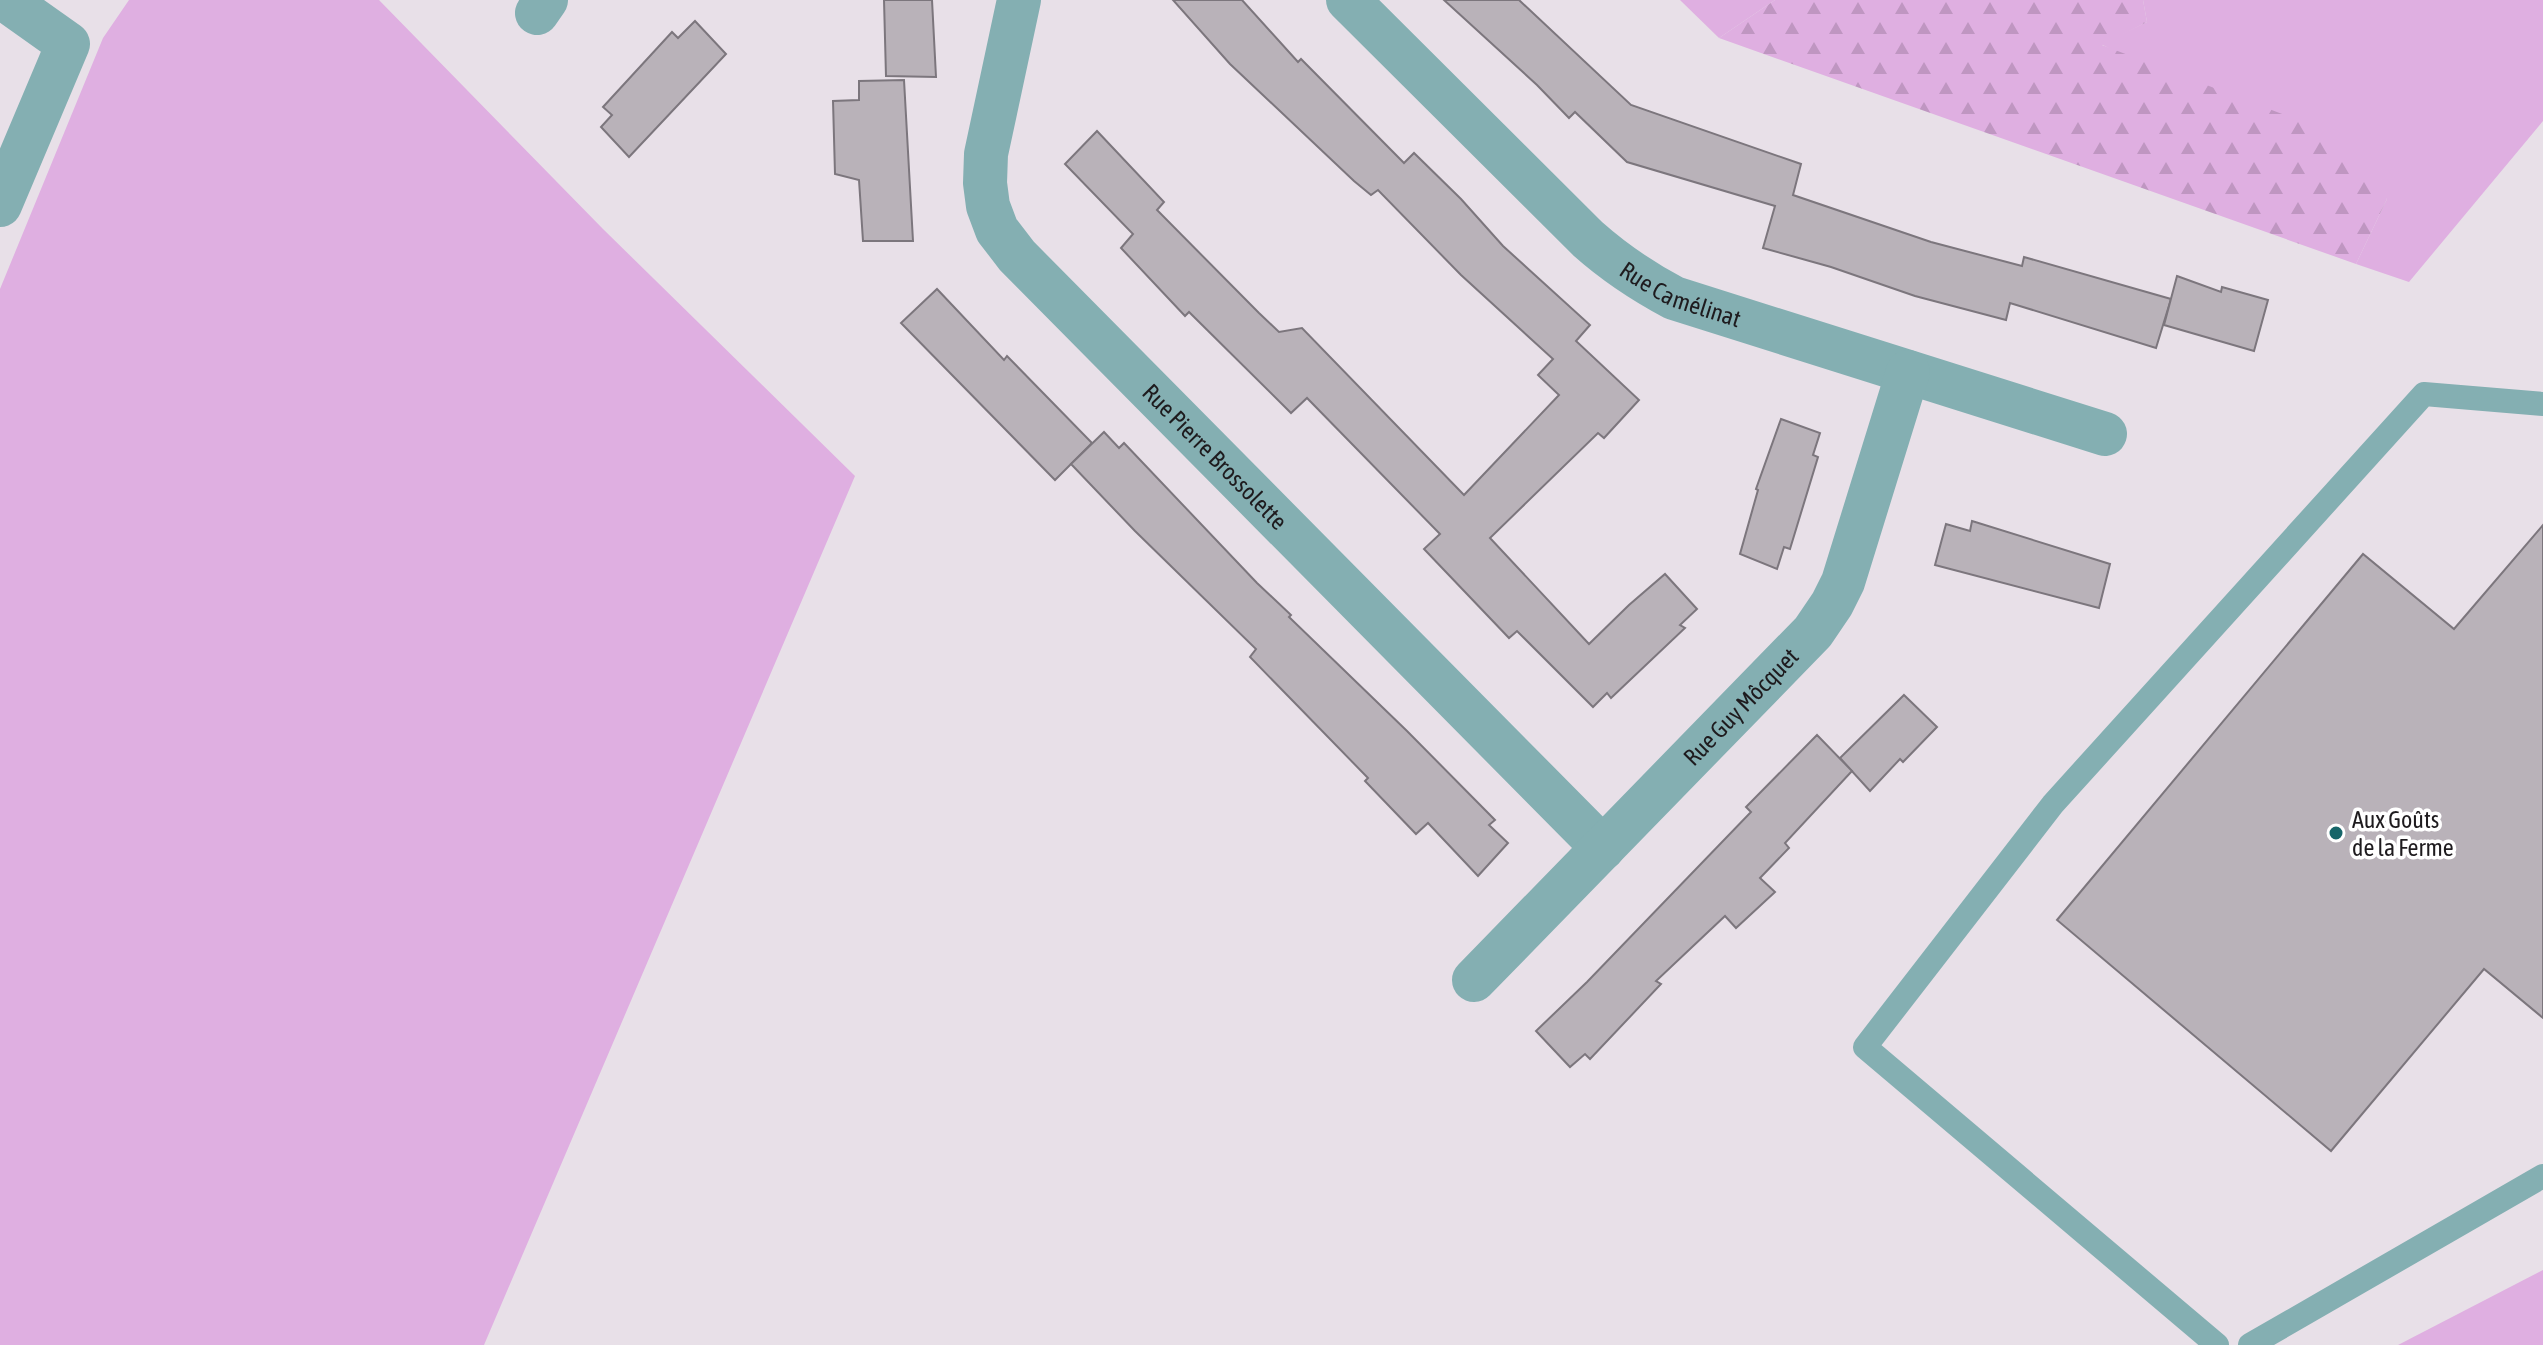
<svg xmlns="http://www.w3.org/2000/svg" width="2543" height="1345" font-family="'Asap Condensed',sans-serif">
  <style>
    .grass { fill: #dfafe1 }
    .forest { fill: url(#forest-firs) }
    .building { fill: #b9b2b9; stroke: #7c767d; stroke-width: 2 }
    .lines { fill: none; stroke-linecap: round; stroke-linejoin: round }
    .lane { stroke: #84afb2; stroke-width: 24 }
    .street { stroke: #84afb2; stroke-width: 44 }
    .poi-dot { fill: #166569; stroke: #fff; stroke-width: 3 }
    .labels { text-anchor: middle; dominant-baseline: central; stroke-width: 7; stroke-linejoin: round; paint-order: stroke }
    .street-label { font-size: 24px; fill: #1e1b1e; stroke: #fff }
    .poi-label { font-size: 24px; fill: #1e1b1e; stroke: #fff; text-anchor: start }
  </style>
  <defs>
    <pattern id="forest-firs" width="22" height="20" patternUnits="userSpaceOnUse" patternTransform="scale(2)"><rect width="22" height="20" fill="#dfafe1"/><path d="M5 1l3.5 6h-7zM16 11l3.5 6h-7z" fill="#bf96c1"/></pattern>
  </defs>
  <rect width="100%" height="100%" fill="#e8e0e8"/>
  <g class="grass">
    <path d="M129 0H379L603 229 855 476 484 1345H0V289L103 38Z"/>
    <path d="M1680 0H1775L1719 38Z"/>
    <path d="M2143 0H2543V121L2409 282 2356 264 2387 199 2101 44 2147 22Z"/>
    <path d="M2543 1270V1345H2398Z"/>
  </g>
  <path class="forest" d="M1775 0H2143L2147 22 2102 45 2334 134 2387 199 2356 264 1719 38Z"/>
  <g class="building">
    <path d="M884 0H932L936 77 886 76Z"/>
    <path d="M1173 0H1242L1298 62 1301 59 1404 163 1414 153 1461 199 1503 246 1590 325 1576 341 1639 400 1604 438 1598 433 1490 538 1589 644 1629 605 1665 574 1697 609 1680 625 1685 628 1611 698 1607 693 1593 707 1517 631 1509 638 1424 549 1440 534 1307 398 1291 413 1189 312 1185 316 1121 248 1133 234 1065 164 1097 131 1164 202 1157 210 1259 313 1279 332 1302 328 1464 495 1559 395 1538 375 1553 359 1461 275 1378 190 1371 195 1354 181 1230 64Z"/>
    <path d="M1444 0H1519L1631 105 1801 164 1793 195 1931 242 2022 266 2024 257 2171 299 2156 348 2010 303 2006 320 1915 296 1831 267 1763 248 1775 206 1627 162 1575 112 1569 118 1537 85Z"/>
    <path d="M695 21 726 54 629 157 601 127 612 115 603 107 672 32 678 38Z"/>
    <path d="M904 80 913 241H863L859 180 835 174 833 101 859 100V81Z"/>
    <path d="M2177 276 2221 292 2222 287 2268 300 2254 351 2164 325Z"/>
    <path d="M937 289 1004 360 1007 356 1092 443 1055 480 901 323Z"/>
    <path d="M1781 419 1820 433 1813 455 1818 457 1790 549 1784 547 1777 569 1740 554 1758 490 1756 489Z"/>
    <path d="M1104 432 1119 448 1124 443 1257 583 1291 615 1289 617 1407 731 1495 820 1489 825 1508 843 1478 876 1428 823 1416 834 1365 781 1368 778 1250 657 1256 649 1135 531 1071 464Z"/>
    <path d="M1972 521 2110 564 2099 608 1935 565 1946 524 1970 531Z"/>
    <path d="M2543 525V1018L2484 969 2331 1151 2057 920 2363 554 2454 629Z"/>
    <path d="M1904 695 1937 727 1903 762 1900 759 1870 791 1840 758Z"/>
    <path d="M1817 735 1852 771 1785 843 1789 848 1760 878 1775 892 1736 928 1725 916 1656 981 1661 984 1590 1059 1585 1054 1570 1067 1536 1031 1587 982 1751 812 1746 807Z"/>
  </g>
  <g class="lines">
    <g class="lane">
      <path d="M2217 1345 1865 1047 2053 804 2424 394 2543 404"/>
      <path d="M2250 1345 2543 1176"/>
    </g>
    <g class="street">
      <path id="s1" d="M1019 0 986 154 985 183 988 206 997 230 1017 256 1603 848"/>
      <path id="s2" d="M1348 0 1588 239C1615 263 1642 281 1674 298L2105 434"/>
      <path d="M537 13 546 0"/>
      <path d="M0 205 68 44 6 0"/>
      <path id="s3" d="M1474 980 1813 632 1832 604 1843 582 1908 372"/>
    </g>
  </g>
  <circle class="poi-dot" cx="2336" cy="833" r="8"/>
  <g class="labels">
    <g class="street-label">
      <text stroke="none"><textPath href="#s2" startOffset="448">Rue Camélinat</textPath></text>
      <text stroke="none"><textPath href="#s1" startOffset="550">Rue Pierre Brossolette</textPath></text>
      <text stroke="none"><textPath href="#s3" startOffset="382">Rue Guy Môcquet</textPath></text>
    </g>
    <g class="poi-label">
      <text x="2352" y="819">Aux Goûts<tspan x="2352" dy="28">de la Ferme</tspan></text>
    </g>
  </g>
</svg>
